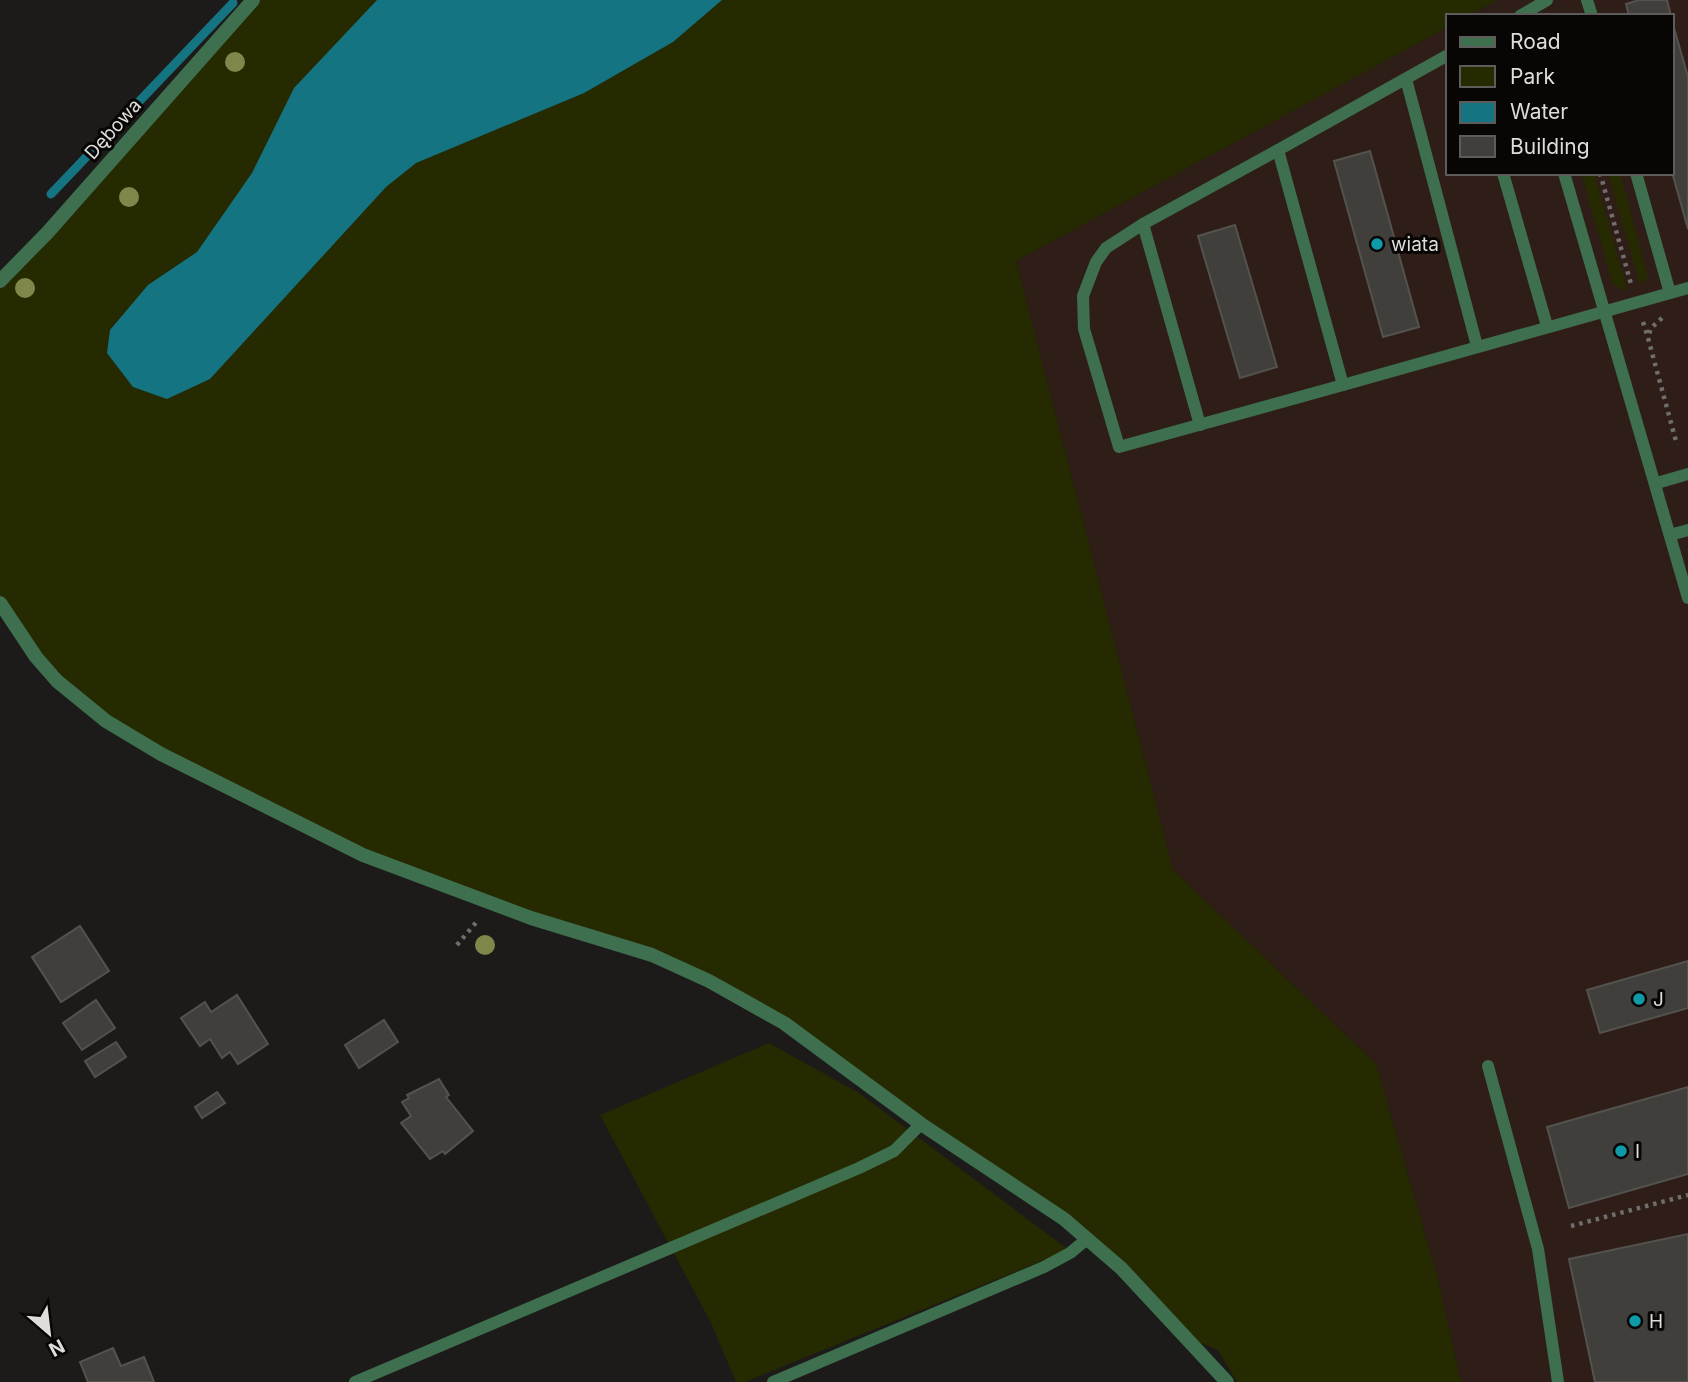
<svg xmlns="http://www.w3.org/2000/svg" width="1688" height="1382" font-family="Inter,sans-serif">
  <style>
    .commercial { fill: #2f1e17 }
    .green { fill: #262a01 }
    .water { fill: #147481 }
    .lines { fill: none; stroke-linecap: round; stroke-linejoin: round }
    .stream { stroke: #147481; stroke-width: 9 }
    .building { fill: #403f3c; stroke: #53524f; stroke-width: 2 }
    .path { stroke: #6f6e6c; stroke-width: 4.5; stroke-dasharray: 3.5 5; stroke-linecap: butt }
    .lane { stroke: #3e6f4f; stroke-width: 12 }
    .street { stroke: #3e6f4f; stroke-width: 14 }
    .tree { fill: #7f874a }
    .culture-dot { fill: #0f9aa8; stroke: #070605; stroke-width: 2.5 }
    .labels { text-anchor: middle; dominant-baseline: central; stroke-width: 6; stroke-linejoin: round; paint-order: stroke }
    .street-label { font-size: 19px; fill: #dedddc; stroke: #070605 }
    .poi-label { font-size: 19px; fill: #dedddc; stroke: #070605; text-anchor: start }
  </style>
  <rect width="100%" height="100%" fill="#1c1b19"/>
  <path class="commercial" d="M1497 0H1688V1382H1461L1437 1275 1376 1064 1173 870 1016 261 1448 27V173H1672V16H1468Z"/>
  <g class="green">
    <path d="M253 0H1497L1468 16H1448V27L1016 261 1173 870 1376 1064 1437 1275 1461 1382H1237L1218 1350 1189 1338 1122 1268 867 1082 709 981 493 904 237 794 81 702 0 603V279Z"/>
    <path d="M1581 173H1594L1627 289 1624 290 1613 285Z"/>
    <path d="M1608 173H1620L1647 273V279L1640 285Z"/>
    <path d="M769 1043 859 1093 1069 1250 745 1382H736L711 1323 600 1115Z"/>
  </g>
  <path class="water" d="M377 0H722L673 42 584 93 416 163 386 187 210 379 167 399 133 387 107 353 110 330 148 285 197 252 252 173 294 88Z"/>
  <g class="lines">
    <path class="stream" d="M51 194 233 3"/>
  </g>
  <g class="building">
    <path d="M1639 0H1667L1671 16H1629L1626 4Z"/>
    <path d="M1672 21 1688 77V229L1672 172Z"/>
    <path d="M1370 151 1419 327 1383 337 1334 161Z"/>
    <path d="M1235 225 1277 367 1240 378 1198 236Z"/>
    <path d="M80 926 109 971 61 1002 32 957Z"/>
    <path d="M1688 961V1008L1600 1033 1587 990Z"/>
    <path d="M237 995 268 1044 238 1064 230 1052 222 1058 210 1039 200 1046 181 1018 205 1002 211 1012Z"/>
    <path d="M96 1000 115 1028 82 1050 63 1023Z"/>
    <path d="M384 1020 398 1042 359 1068 345 1045Z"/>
    <path d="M116 1042 126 1057 95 1077 85 1061Z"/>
    <path d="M439 1079 449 1095 446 1097 473 1131 445 1154 443 1151 430 1159 401 1123 411 1116 402 1102 409 1098 407 1095Z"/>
    <path d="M1688 1087V1174L1569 1208 1547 1127Z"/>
    <path d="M217 1092 225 1103 202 1118 195 1107Z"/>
    <path d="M1688 1234V1382H1595L1569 1259Z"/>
    <path d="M113 1348 121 1366 144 1357 154 1382H88L80 1362Z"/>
  </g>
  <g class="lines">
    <g class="path">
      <path d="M1600 173 1631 284"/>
      <path d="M1662 318 1651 328 1648 338 1677 445"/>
      <path d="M1643 322 1648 338"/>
      <path d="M457 945 479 919"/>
      <path d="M1571 1226 1688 1195"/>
    </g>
    <g class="lane">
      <path d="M1587 0 1592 16"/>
      <path d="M1520 16 1547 0"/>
      <path d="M1448 55 1278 150 1343 385 1688 288"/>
      <path d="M1406 79 1477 346"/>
      <path d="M1278 150 1143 224 1106 248 1096 262 1083 296 1084 329 1119 447 1343 385"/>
      <path d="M1503 173 1547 326"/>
      <path d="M1564 173 1688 598"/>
      <path d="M1636 173 1670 293"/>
      <path d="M1143 224 1200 425"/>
      <path d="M1657 483 1688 474"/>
      <path d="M1670 535 1688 530"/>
      <path d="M1488 1066 1538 1249 1558 1382"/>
      <path d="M355 1382 859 1168 894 1151 921 1124"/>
      <path d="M773 1382 1044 1267 1070 1253 1087 1239"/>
    </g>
    <g class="street">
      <path d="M0 281 48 232 253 0"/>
      <path d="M0 603 36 657 57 681 106 721 161 754 363 855 531 918 652 955 709 981 784 1023 921 1124 1064 1219 1121 1268 1227 1382"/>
    </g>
  </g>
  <g class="tree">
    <circle cx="235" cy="62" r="10"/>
    <circle cx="129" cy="197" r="10"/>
    <circle cx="25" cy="288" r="10"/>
    <circle cx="485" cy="945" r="10"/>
  </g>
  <g class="culture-dot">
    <circle cx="1377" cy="244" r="7"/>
    <circle cx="1639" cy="999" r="7"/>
    <circle cx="1621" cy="1151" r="7"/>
    <circle cx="1635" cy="1321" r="7"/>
  </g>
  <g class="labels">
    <g class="street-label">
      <text transform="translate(113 129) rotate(-48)">Dębowa</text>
    </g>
    <g class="poi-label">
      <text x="1391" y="244">wiata</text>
      <text x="1653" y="999">J</text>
      <text x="1635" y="1151">I</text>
      <text x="1649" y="1321">H</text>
    </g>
  </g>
  <rect x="1446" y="14" width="228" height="161" fill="#070605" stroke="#5d5c5b" stroke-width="2"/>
  <rect x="1460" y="37" width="35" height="10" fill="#3e6f4f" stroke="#5d5c5b" stroke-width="2"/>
  <text x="1510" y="49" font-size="21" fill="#dedddc">Road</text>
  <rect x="1460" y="66" width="35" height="21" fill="#262a01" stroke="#5d5c5b" stroke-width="2"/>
  <text x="1510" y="84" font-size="21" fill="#dedddc">Park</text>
  <rect x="1460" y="102" width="35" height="21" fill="#147481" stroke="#5d5c5b" stroke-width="2"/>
  <text x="1510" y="119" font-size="21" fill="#dedddc">Water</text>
  <rect x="1460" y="136" width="35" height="21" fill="#403f3c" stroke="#5d5c5b" stroke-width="2"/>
  <text x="1510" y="154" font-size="21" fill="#dedddc">Building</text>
  <g transform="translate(49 1333) rotate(152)" stroke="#070605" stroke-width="5" paint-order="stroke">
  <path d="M0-5L12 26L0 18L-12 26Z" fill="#dedddc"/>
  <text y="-10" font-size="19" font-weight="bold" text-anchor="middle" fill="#dedddc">N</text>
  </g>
</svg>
